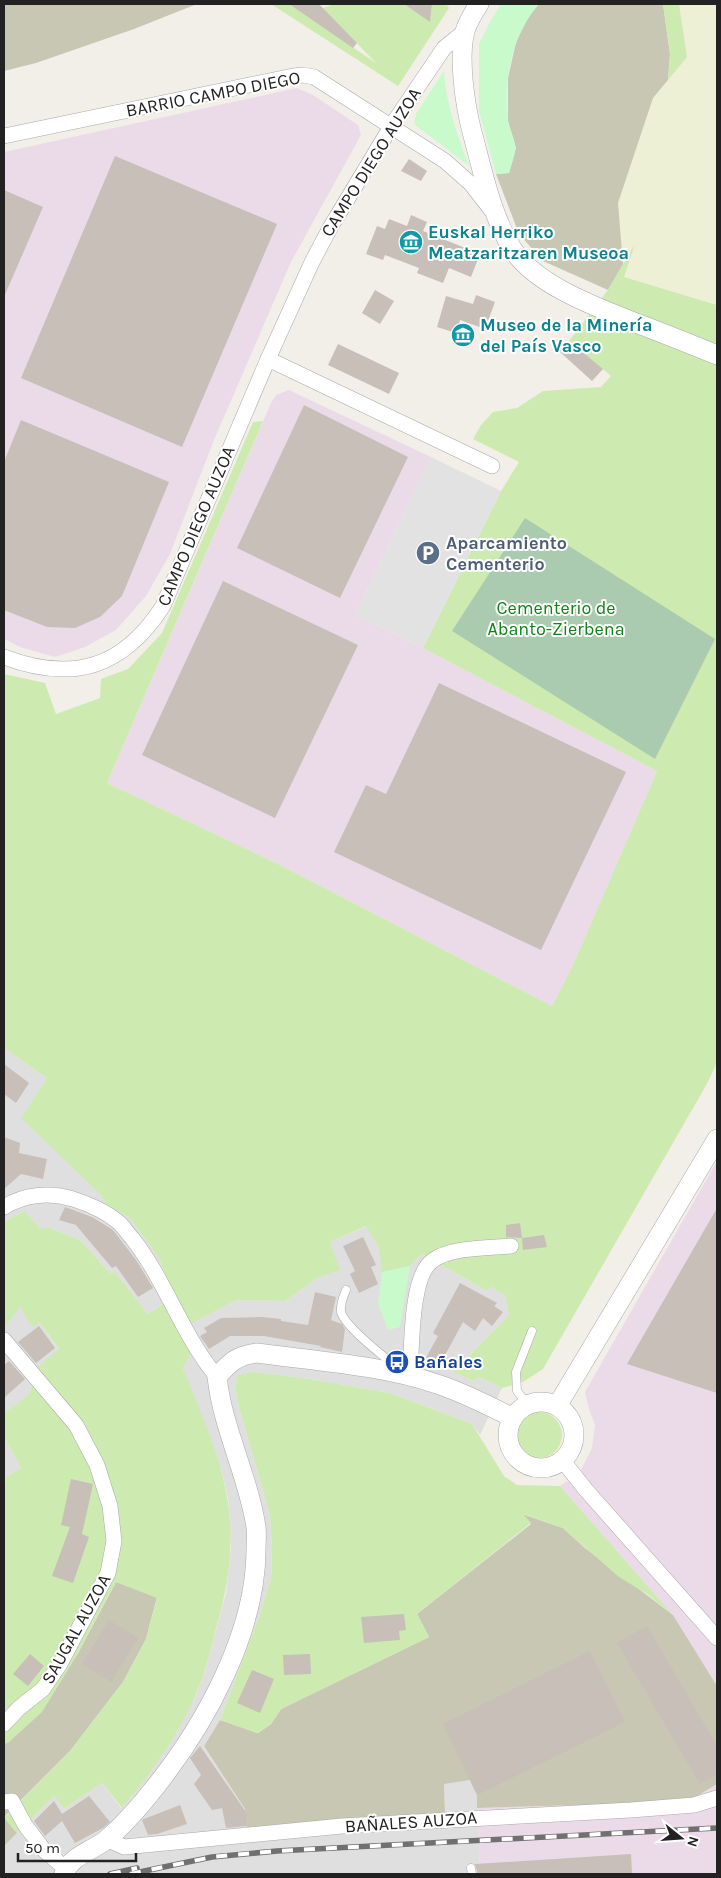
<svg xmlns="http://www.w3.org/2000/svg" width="721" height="1878" font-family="Karla,sans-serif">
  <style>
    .residential { fill: #e0dfdf }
    .industrial { fill: #ebdbe8 }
    .construction { fill: #c7c7b4 }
    .farmland { fill: #eef0d5 }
    .grass { fill: #cdebb0 }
    .cemetery { fill: #aacbaf }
    .park { fill: #c8facc }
    .parking { fill: #e2e2e2 }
    .building { fill: #c7bfb8 }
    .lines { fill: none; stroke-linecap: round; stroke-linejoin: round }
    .service-casing { stroke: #a9a9a9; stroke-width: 9 }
    .minor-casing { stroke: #a9a9a9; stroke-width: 16 }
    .tertiary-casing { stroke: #a9a9a9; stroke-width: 20 }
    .service { stroke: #fff; stroke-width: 8 }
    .minor { stroke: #fff; stroke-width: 15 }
    .tertiary { stroke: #fff; stroke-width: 19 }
    .rail-casing { stroke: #707070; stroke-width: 5.5 }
    .rail { stroke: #fff; stroke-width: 4; stroke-dasharray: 11; stroke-linecap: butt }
    .labels { text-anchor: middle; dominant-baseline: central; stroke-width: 4; stroke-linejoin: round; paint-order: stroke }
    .street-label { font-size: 18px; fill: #222; stroke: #fff }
    .culture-label { font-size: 18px; font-weight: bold; fill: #0d838f; stroke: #fff; text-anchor: start }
    .service-label { font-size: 18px; font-weight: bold; fill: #4e5e75; stroke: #fff; text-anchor: start }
    .park-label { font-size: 18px; fill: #0c8416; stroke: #fff }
    .transit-label { font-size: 18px; font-weight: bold; fill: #164399; stroke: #fff; text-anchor: start }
  </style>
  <rect width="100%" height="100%" fill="#f2efe9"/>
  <g class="residential">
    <path d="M4 1048 47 1078 106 1205 129 1217 159 1258 172 1292 163 1304 148 1314 115 1272 110 1273 80 1240 50 1228H40L25 1211 4 1222Z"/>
    <path d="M367 1226 379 1248 410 1266 422 1254 487 1291 491 1287 505 1295 509 1315 453 1372 474 1381 479 1377 502 1388 480 1435 472 1424 390 1393 310 1379 254 1372 235 1387 240 1411 270 1515 272 1547 271 1578 259 1617 220 1720 204 1746 245 1809 247 1828 445 1813 444 1783 470 1780 477 1795 480 1874H4V1846L54 1796 64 1809 102 1783 121 1808 157 1762 184 1717 196 1695 205 1671 226 1593 231 1548 230 1520 228 1498 222 1473 183 1368 191 1354 177 1330 237 1300 285 1301 317 1278 339 1270 330 1242Z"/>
    <path d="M21 1305 39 1322 59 1350 38 1366 29 1394 8 1412 4 1406V1361L5 1359 4 1357V1328Z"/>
    <path d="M4 1437 21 1468 6 1477 4 1492Z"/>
  </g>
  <g class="industrial">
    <path d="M297 88 313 95 358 125 361 135 291 262 214 440 170 554 146 596 116 630 85 647 55 657 20 647 4 639V152Z"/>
    <path d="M289 390 431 457 355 615 423 648 657 771 573 965 552 1006 278 864 107 783 271 403 276 395Z"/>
    <path d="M717 1161V1686L673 1615 560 1486 580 1472 592 1448 595 1425 589 1409 585 1392Z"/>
    <path d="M717 1784V1874H480L477 1808 687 1802Z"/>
  </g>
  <g class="construction">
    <path d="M4 4H197L134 29 36 63 4 71Z"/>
    <path d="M539 4H663L670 54 668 80 635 244 608 290 543 261 519 234 496 174 509 173 516 148 508 121V78L516 42 528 17Z"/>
    <path d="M522 1514 563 1528 585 1548 673 1615 717 1686V1784L687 1802 477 1808V1795L470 1780 444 1784 445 1813 247 1828 245 1809 204 1746 220 1720 258 1733 271 1724 281 1709 429 1637 417 1614 531 1524Z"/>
    <path d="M116 1582 157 1597 146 1639 123 1682 70 1751 4 1817 17 1833 4 1846V1744L9 1742 77 1655Z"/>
  </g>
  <path class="farmland" d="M679 4H717V305L624 277 618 203 653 98 687 57Z"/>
  <g class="grass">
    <path d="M271 4H289L376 63 323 8 335 4H404L430 21 432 4H446L449 8 398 86Z"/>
    <path d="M663 4H679L687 57 668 80 670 54Z"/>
    <path d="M635 244 624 277 717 305V1062L708 1082 543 1369 523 1382 502 1388 479 1377 474 1381 453 1372 509 1315 505 1295 491 1287 487 1291 422 1254 410 1266 382 1272 379 1248 366 1226 330 1242 340 1270 317 1278 285 1301 237 1300 178 1330 191 1354 183 1368C199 1408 220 1454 227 1497 235 1541 229 1583 217 1625 211 1648 206 1672 196 1694 179 1734 150 1775 122 1808L102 1783 64 1809 54 1796 17 1833 4 1818 70 1751 123 1682 146 1639 157 1598 116 1582 77 1655 42 1712 9 1742 4 1744V1492L6 1477 21 1468 4 1437V1406L8 1411 29 1394 38 1366 59 1349 39 1322 34 1327 27 1320 21 1306 4 1328V1222L25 1211 40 1228H50L80 1240 110 1273 115 1272 148 1314 163 1304 172 1292 159 1258 129 1217 106 1205 101 1195 21 1118 47 1078 4 1048V674L45 683 56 714 100 698 101 679 128 669 162 633 253 422 263 421 107 783 278 864 552 1006 573 965 657 771 423 648 501 491 519 462 473 439 481 425 493 412 517 408 543 391 601 387 611 376 569 341 608 290Z"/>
    <path d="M254 1372 310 1379 390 1393 472 1424 504 1476 517 1485 560 1486 673 1615 647 1594 619 1577 563 1528 523 1514 531 1523 417 1614 429 1637 281 1709 271 1724 257 1733 220 1720 259 1617 271 1578 272 1547 270 1515 240 1411 235 1387 238 1375Z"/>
    <circle cx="539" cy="1435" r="23"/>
  </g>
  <path class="cemetery" d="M525 518 715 639 655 759 452 631Z"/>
  <g class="park">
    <path d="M501 4H539C512 35 503 79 508 120 509 129 515 138 515 147 516 154 511 165 509 173L496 174 479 111V44L490 22Z"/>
    <path d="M444 71C446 105 457 134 469 166L414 124 416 114Z"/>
    <path d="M410 1266 400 1327 388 1330 378 1304 382 1272Z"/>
  </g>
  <path class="parking" d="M431 457 501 491 423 648 355 615Z"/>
  <g class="building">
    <path d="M289 4H319L357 43 353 48Z"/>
    <path d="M404 4H432L430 22Z"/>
    <path d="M115 156 277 224 182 447 21 378Z"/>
    <path d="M409 159 427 171 421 181 401 171Z"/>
    <path d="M4 190 43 207 4 297Z"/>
    <path d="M411 215 427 222 423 231 480 254 471 277 449 268 443 283 417 273 419 268 385 255 383 260 366 254 377 226 385 229 389 219 407 226Z"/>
    <path d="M375 290 394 301 380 324 362 313Z"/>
    <path d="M476 295 495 302 485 329 460 320 456 333 437 327 446 296 473 304Z"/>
    <path d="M569 341 603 369 592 381 559 351Z"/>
    <path d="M338 344 399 373 389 394 328 365Z"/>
    <path d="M304 405 408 457 340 598 237 548Z"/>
    <path d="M21 420 169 482 122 596 100 617 75 628 47 627 4 610V462Z"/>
    <path d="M223 581 358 645 275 818 142 755Z"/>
    <path d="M439 683 626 772 541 950 334 852 366 785 386 794Z"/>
    <path d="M4 1064 29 1083 16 1103 4 1094Z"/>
    <path d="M4 1137 20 1143 19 1153 47 1159 43 1179 21 1174 4 1189Z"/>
    <path d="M65 1207 92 1217 113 1230 136 1260 153 1288 138 1297 116 1266 112 1268 76 1225 59 1220Z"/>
    <path d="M717 1208V1393L627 1364Z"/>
    <path d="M520 1223 522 1238 506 1237V1225Z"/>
    <path d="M544 1235 547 1247 523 1250 522 1238Z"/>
    <path d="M363 1237 376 1265 371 1267 378 1284 359 1293 350 1274 355 1271 343 1246Z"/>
    <path d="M460 1283 497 1303 494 1306 503 1312 492 1326 483 1318 475 1331 463 1322 444 1357 447 1359 442 1367 435 1366 426 1358 438 1336 433 1333Z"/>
    <path d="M315 1292 336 1297 331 1320 342 1324 345 1329 342 1352 320 1347 321 1346 264 1336H230L209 1349 200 1336 207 1332 204 1328 221 1318 262 1317 281 1319V1321L308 1325Z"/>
    <path d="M39 1326 55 1348 36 1363 18 1342Z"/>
    <path d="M9 1361 25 1379 4 1398V1365Z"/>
    <path d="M71 1479 93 1484 82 1534 89 1537 73 1583 52 1576 70 1527 61 1525Z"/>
    <path d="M404 1614 406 1630 399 1631 400 1640 364 1643 361 1617Z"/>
    <path d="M109 1620 138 1638 111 1682 82 1664Z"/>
    <path d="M647 1626 717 1746V1774L700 1784 617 1643Z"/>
    <path d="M590 1651 625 1722 477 1795 443 1724Z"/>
    <path d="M30 1654 44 1666 28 1686 13 1674Z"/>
    <path d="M310 1654 311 1674 284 1675 283 1655Z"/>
    <path d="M252 1670 274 1679 260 1713 237 1703Z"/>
    <path d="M200 1746 246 1812 247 1826 226 1828 222 1808 212 1810 194 1784 201 1775 190 1758Z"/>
    <path d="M89 1796 110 1822 103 1828 75 1843 62 1821 45 1836 34 1821 54 1801 62 1814Z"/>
    <path d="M180 1805 187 1824 157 1834 148 1835 142 1820 144 1819Z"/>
    <path d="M631 1854 632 1874H478L475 1864Z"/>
  </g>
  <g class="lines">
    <g class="service-casing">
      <g id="service">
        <path d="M346 1290C343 1297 340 1305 341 1312 345 1326 376 1350 388 1360L386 1370"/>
        <path d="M528 1405 517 1391 516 1372 532 1331"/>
        <path d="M471 1868 472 1874"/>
      </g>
    </g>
    <g class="minor-casing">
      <g id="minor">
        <path d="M4 136 293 76 303 75 314 77 445 161 471 184 492 211"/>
        <path d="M268 359 492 466"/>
        <path d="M4 657C73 683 123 668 163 606L268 359 312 262 330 228 392 125 444 48 465 31"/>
        <path d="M4 1207C25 1194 50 1192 73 1199 88 1204 105 1211 117 1221 123 1225 127 1233 132 1238 166 1281 182 1335 217 1377"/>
        <path d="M4 1340 76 1425 97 1465 110 1506 114 1541 108 1573 60 1664 43 1689 19 1708 4 1724"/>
        <path d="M410 1377C412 1350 410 1277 432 1261 450 1247 489 1248 511 1246"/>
        <path d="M563 1461 586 1490 717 1638"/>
        <path d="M4 1802 12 1801 25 1825 44 1850 66 1869"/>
        <path d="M106 1839 124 1847 342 1826 631 1810 694 1805 717 1798"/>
      </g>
    </g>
    <g class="tertiary-casing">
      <g id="tertiary">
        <path d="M479 4C474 12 468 21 465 31 458 58 465 105 472 132 483 172 491 215 513 250 537 286 597 307 636 323 663 333 690 344 717 355"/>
        <circle cx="541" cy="1435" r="33"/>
        <path d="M557 1406 717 1139"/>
        <path d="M64 1874C71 1855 93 1851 107 1839 125 1824 141 1805 156 1786 206 1723 256 1632 256 1550 256 1542 257 1534 256 1527 248 1475 223 1430 217 1377 230 1362 236 1356 257 1353 315 1361 381 1365 437 1384 464 1393 488 1405 513 1418"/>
      </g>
    </g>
    <use href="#service" class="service"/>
    <use href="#minor" class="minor"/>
    <use href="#tertiary" class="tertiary"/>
    <g class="rail-casing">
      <g id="rail">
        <path d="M110 1874 137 1868"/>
        <path d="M130 1874 212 1857 277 1851 717 1828"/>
      </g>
    </g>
    <use href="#rail" class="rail"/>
  </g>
  <defs>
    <g id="museum-disc" transform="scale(1.25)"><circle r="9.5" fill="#0f9aa8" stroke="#fff"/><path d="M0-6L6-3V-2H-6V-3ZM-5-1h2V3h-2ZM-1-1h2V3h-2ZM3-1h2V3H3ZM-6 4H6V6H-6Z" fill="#fff"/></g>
    <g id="parking-disc" transform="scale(1.25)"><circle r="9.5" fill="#5c6f8a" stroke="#fff"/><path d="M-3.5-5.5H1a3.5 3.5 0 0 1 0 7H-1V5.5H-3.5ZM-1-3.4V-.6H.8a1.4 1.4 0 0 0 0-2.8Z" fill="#fff"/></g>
    <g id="bus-disc" transform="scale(1.25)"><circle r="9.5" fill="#1a4fb4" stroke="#fff"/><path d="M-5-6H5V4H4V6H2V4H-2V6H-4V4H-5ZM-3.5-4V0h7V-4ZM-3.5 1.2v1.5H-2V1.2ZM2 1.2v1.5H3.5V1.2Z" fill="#fff"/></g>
  </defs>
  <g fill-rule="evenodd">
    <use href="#museum-disc" x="411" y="242"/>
    <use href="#museum-disc" x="463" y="335"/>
    <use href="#parking-disc" x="428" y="553"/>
    <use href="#bus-disc" x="397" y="1362"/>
  </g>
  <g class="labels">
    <g class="street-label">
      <text transform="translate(213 94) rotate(-11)">BARRIO CAMPO DIEGO</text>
      <text transform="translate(371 162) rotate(-58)">CAMPO DIEGO AUZOA</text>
      <text transform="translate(196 526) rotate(-67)">CAMPO DIEGO AUZOA</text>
      <text transform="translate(76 1629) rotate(-61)">SAUGAL AUZOA</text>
      <text transform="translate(411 1822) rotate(-4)">BAÑALES AUZOA</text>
    </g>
    <g class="culture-label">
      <text x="428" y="232">Euskal Herriko<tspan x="428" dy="21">Meatzaritzaren Museoa</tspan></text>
      <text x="480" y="325">Museo de la Minería<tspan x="480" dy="21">del País Vasco</tspan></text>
    </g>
    <g class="service-label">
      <text x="446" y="543">Aparcamiento<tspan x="446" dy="21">Cementerio</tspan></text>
    </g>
    <g class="park-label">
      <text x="556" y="608">Cementerio de<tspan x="556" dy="21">Abanto-Zierbena</tspan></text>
    </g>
    <g class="transit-label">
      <text x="414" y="1362">Bañales</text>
    </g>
  </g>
  <rect width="721" height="1878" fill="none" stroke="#222222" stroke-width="10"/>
  <g transform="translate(681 1838) rotate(107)" stroke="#ffffff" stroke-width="4" paint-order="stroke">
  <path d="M0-4L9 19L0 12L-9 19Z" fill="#222222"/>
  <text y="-8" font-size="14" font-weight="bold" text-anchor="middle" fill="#222222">N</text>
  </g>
  <path d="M18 1853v8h118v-8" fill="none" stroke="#222222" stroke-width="2.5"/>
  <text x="25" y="1853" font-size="15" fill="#222222" stroke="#ffffff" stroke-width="4" paint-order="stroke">50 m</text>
</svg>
